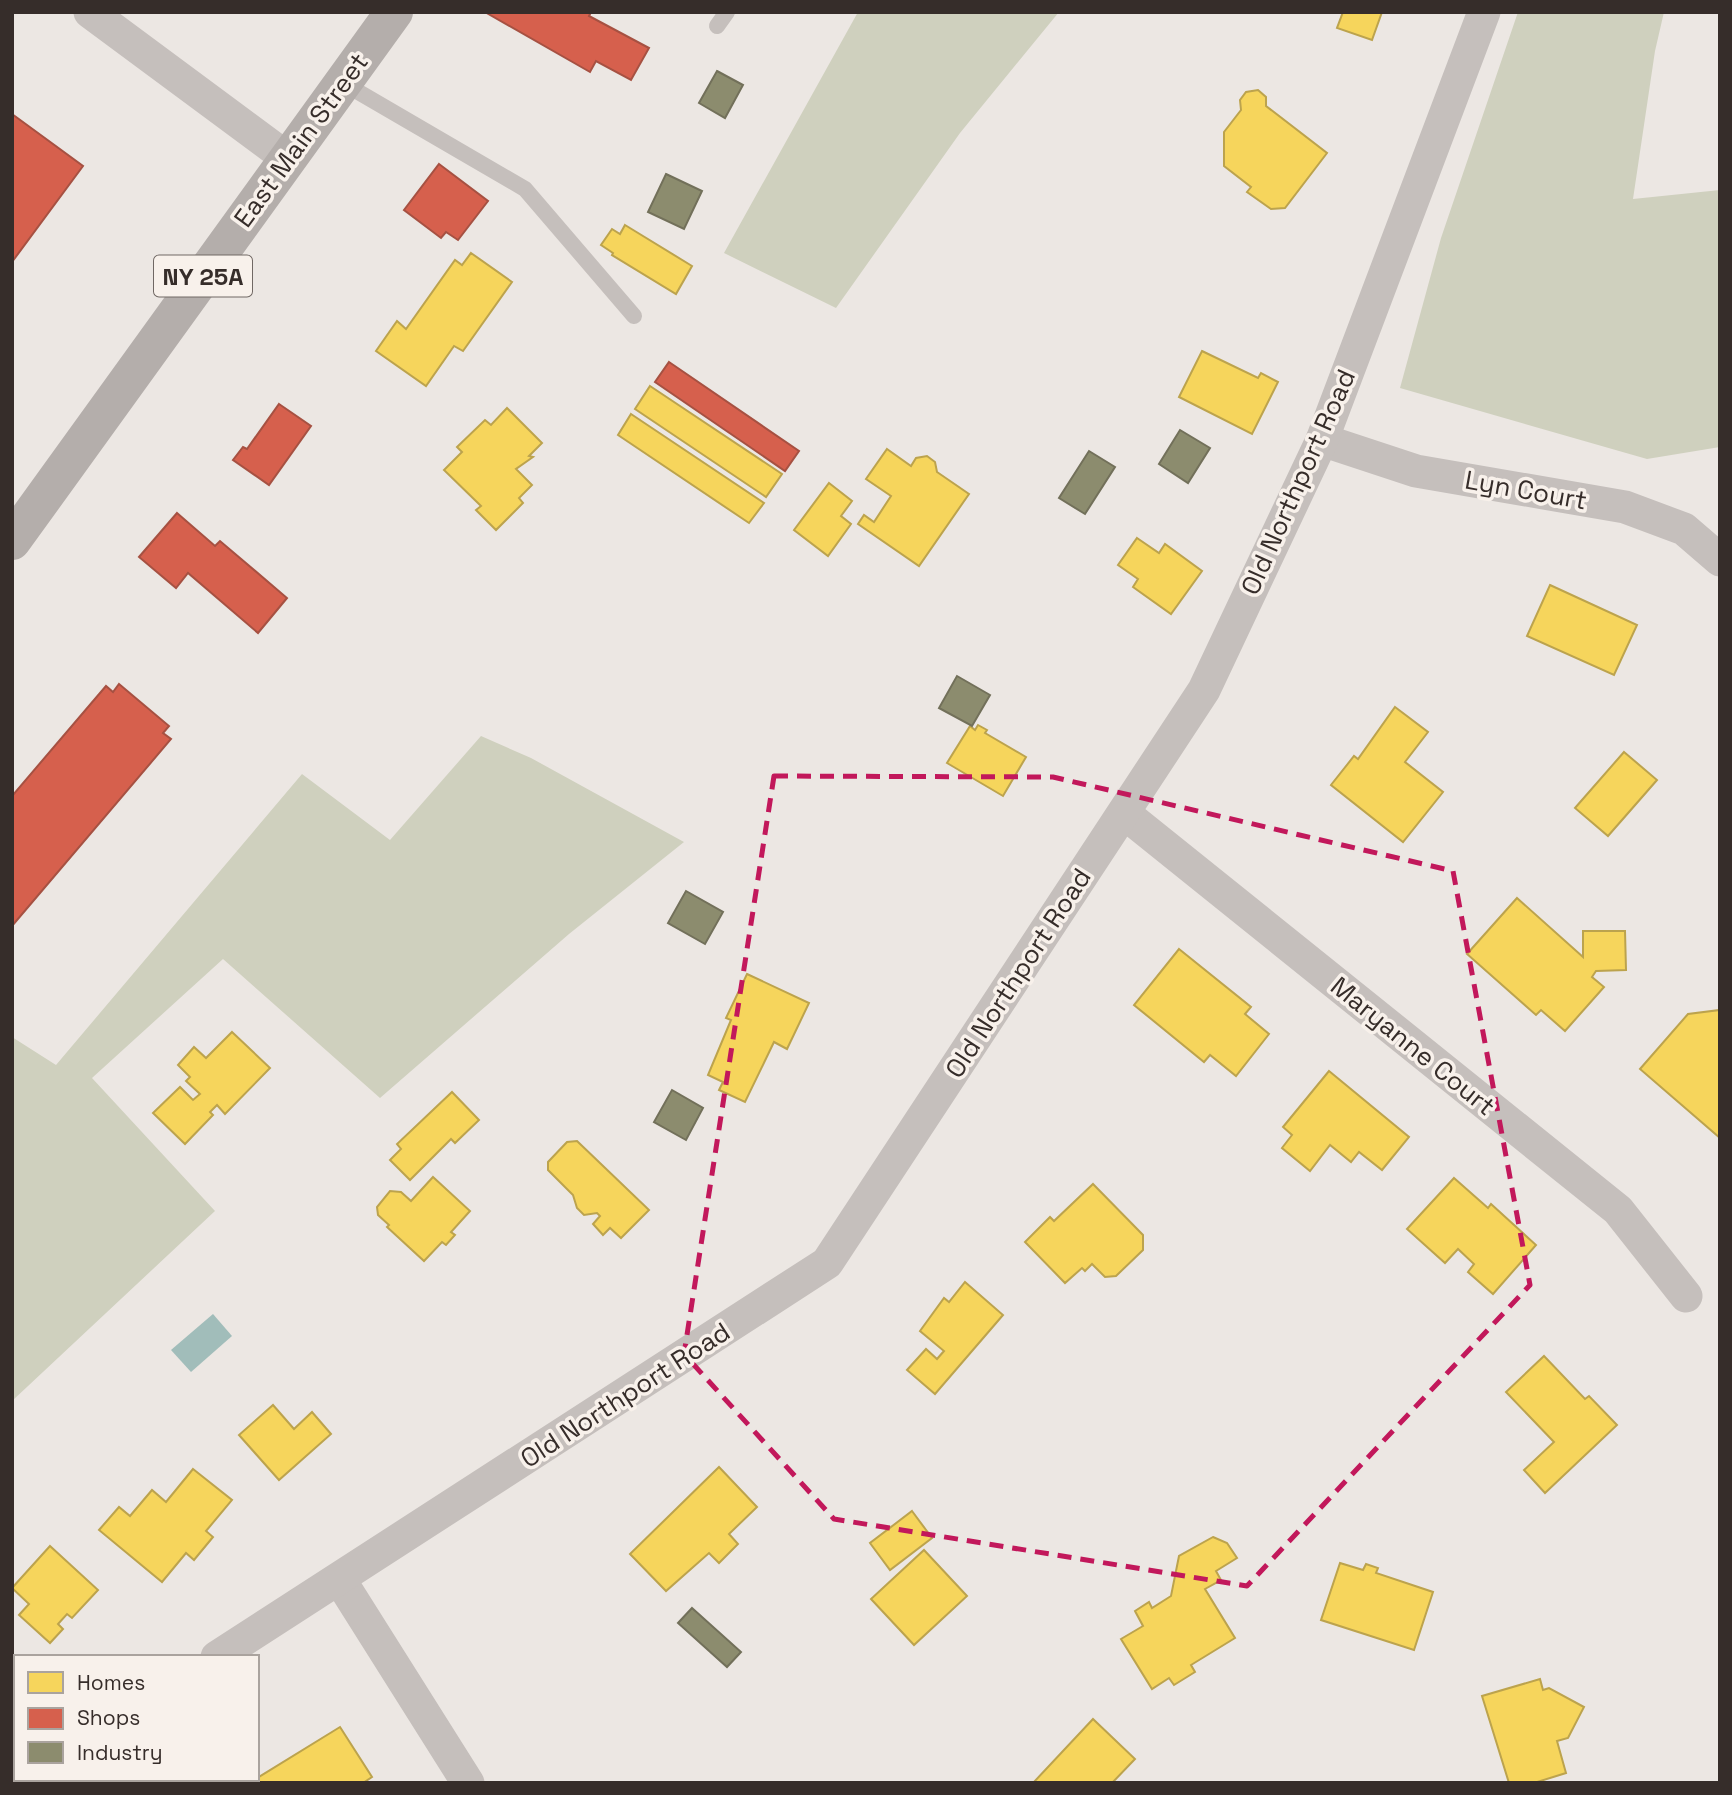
<svg xmlns="http://www.w3.org/2000/svg" width="1732" height="1795" font-family="'Space Grotesk',sans-serif">
  <style>
    .green { fill: #cfd0be }
    .water { fill: #a1bdba }
    .homes { fill: #f6d55c; stroke: #bca34d; stroke-width: 2 }
    .shops { fill: #d6604d; stroke: #a65142; stroke-width: 2 }
    .industry { fill: #8c8c6e; stroke: #72705a; stroke-width: 2 }
    .lines { fill: none; stroke-linecap: round; stroke-linejoin: round }
    .lane { stroke: #c5bfbc; stroke-width: 16 }
    .street { stroke: #c5bfbc; stroke-width: 33 }
    .primary { stroke: #b4aeab; stroke-width: 38 }
    .marked { fill: none; stroke: #c2185b; stroke-width: 5; stroke-dasharray: 14 9; stroke-linejoin: round }
    .labels { text-anchor: middle; dominant-baseline: central; stroke-width: 7; stroke-linejoin: round; paint-order: stroke }
    .shield { fill: #f8f1eb; stroke: #706864; stroke-width: 2 }
    .shield-label { font-size: 24px; font-weight: bold; fill: #362d2a }
    .street-label { font-size: 26px; fill: #362d2a; stroke: #f8f1eb }
  </style>
  <rect width="100%" height="100%" fill="#ece7e3"/>
  <g class="green">
    <path d="M858 12H1059L960 133 836 308 724 253Z"/>
    <path d="M1518 12H1664L1655 51 1633 199 1720 190V447L1647 459 1400 388 1441 238Z"/>
    <path d="M481 736 531 758 684 842 569 934 380 1098 223 959 92 1078 215 1211 12 1401V1037L56 1065 302 774 390 840Z"/>
  </g>
  <path class="water" d="M213 1314 232 1336 191 1372 171 1350Z"/>
  <g class="homes">
    <path d="M1343 12H1382L1372 40 1337 28Z"/>
    <path d="M1258 90 1266 97V106L1327 153 1285 208 1271 209 1247 192 1251 187 1224 166V132L1241 110 1240 100 1246 92Z"/>
    <path d="M625 225 692 266 676 294 612 255 613 253 601 245 612 229 620 234Z"/>
    <path d="M471 253 512 282 463 351 454 346 426 386 376 351 397 321 406 329 455 260 462 265Z"/>
    <path d="M1202 351 1258 378 1261 373 1278 382 1252 434 1179 397Z"/>
    <path d="M650 386 782 474 766 497 635 409Z"/>
    <path d="M507 408 542 443 529 456 533 457 516 469 532 485 519 498 523 503 496 530 476 510 481 506 444 470 462 452 457 447 485 420 491 425Z"/>
    <path d="M631 414 764 503 749 523 618 435Z"/>
    <path d="M887 449 911 466 916 458 927 456 935 462 937 472 969 494 919 566 858 524 864 515 874 522 891 496 866 479Z"/>
    <path d="M829 483 852 501 841 516 851 524 828 556 794 530Z"/>
    <path d="M1137 538 1159 553 1165 544 1202 571 1171 614 1133 587 1138 579 1118 565Z"/>
    <path d="M1550 585 1637 625 1614 675 1527 636Z"/>
    <path d="M1395 707 1428 732 1405 762 1443 792 1403 842 1331 785 1354 756 1358 759Z"/>
    <path d="M978 725 987 730 985 733 1026 757 1003 796 947 763 970 726 975 730Z"/>
    <path d="M1624 752 1657 780 1608 836 1575 808Z"/>
    <path d="M1517 898 1583 957V931H1625L1626 970 1596 971 1592 977 1604 987 1565 1031 1541 1010 1536 1015 1467 954Z"/>
    <path d="M1179 949 1251 1007 1245 1014 1269 1034 1236 1076 1210 1055 1204 1062 1134 1005Z"/>
    <path d="M747 974 809 1003 787 1049 774 1042 745 1102 719 1090 723 1082 708 1075 731 1020 726 1018Z"/>
    <path d="M1720 1010V1138L1640 1069 1688 1014Z"/>
    <path d="M232 1032 270 1068 225 1114 217 1105 210 1112 213 1115 185 1144 153 1113 180 1087 193 1100 200 1094 186 1081 190 1077 178 1065 194 1047 206 1058Z"/>
    <path d="M1329 1071 1409 1137 1382 1170 1359 1152 1351 1162 1330 1145 1310 1171 1282 1148 1292 1135 1283 1127Z"/>
    <path d="M452 1092 479 1120 455 1143 451 1139 410 1180 390 1160 401 1149 397 1144Z"/>
    <path d="M577 1141 649 1210 621 1238 610 1228 603 1235 593 1224 600 1216 597 1213 584 1215 577 1208 573 1195 548 1170V1162L567 1142Z"/>
    <path d="M433 1177 470 1211 451 1232 455 1235 446 1245 442 1242 424 1261 387 1227 389 1225 378 1215 377 1207 390 1191 401 1192 411 1201Z"/>
    <path d="M1454 1178 1488 1208 1491 1204 1536 1245 1493 1294 1468 1272 1474 1264 1458 1249 1445 1263 1407 1229Z"/>
    <path d="M1093 1184 1143 1235V1250L1116 1276 1105 1277 1092 1264 1085 1271 1082 1268 1065 1283 1025 1242 1050 1217 1054 1221Z"/>
    <path d="M965 1282 1003 1315 935 1394 907 1370 926 1349 937 1359 944 1351 920 1331 944 1298 949 1302Z"/>
    <path d="M1544 1356 1585 1399 1589 1396 1617 1425 1545 1493 1524 1470 1554 1442 1506 1392Z"/>
    <path d="M273 1405 294 1429 312 1412 331 1434 279 1480 239 1435Z"/>
    <path d="M719 1467 757 1507 729 1534 738 1544 719 1563 709 1553 666 1591 630 1554Z"/>
    <path d="M193 1469 232 1500 206 1531 213 1537 194 1560 186 1553 162 1582 99 1530 119 1507 130 1516 152 1490 166 1502Z"/>
    <path d="M912 1511 932 1538 890 1570 870 1543Z"/>
    <path d="M1213 1537 1227 1543 1237 1558 1216 1571 1221 1580 1205 1589 1235 1638 1191 1665 1195 1672 1174 1685 1169 1678 1152 1689 1121 1639 1143 1626 1135 1611 1149 1602 1152 1608 1171 1596 1179 1556Z"/>
    <path d="M50 1546 98 1590 72 1618 67 1614 58 1624 63 1629 50 1643 19 1615 29 1604 12 1588Z"/>
    <path d="M924 1550 967 1596 914 1645 871 1599Z"/>
    <path d="M1340 1563 1363 1570 1366 1564 1378 1568 1376 1573 1433 1592 1414 1650 1321 1620Z"/>
    <path d="M1540 1679 1543 1690 1549 1688 1584 1707 1568 1738 1557 1741 1566 1773 1534 1783H1509L1482 1696Z"/>
    <path d="M1093 1719 1135 1759 1112 1783H1033Z"/>
    <path d="M340 1727 372 1777 363 1783H256L254 1780Z"/>
  </g>
  <g class="shops">
    <path d="M485 12H591L589 16 649 48 631 80 596 61 590 72Z"/>
    <path d="M12 114 83 166 12 262Z"/>
    <path d="M439 164 488 201 458 240 446 232 441 238 404 210Z"/>
    <path d="M669 362 799 451 785 471 655 382Z"/>
    <path d="M279 404 311 426 269 485 233 460 243 447 247 449Z"/>
    <path d="M177 513 215 546 220 541 287 598 258 633 188 573 176 588 139 557Z"/>
    <path d="M119 684 169 726 163 733 171 739 12 926V796L106 686 113 692Z"/>
  </g>
  <g class="industry">
    <path d="M717 71 743 85 725 118 699 103Z"/>
    <path d="M666 174 702 191 684 229 648 212Z"/>
    <path d="M1180 430 1210 448 1188 483 1159 464Z"/>
    <path d="M1089 451 1115 467 1085 514 1059 498Z"/>
    <path d="M957 676 990 695 972 726 939 708Z"/>
    <path d="M686 891 723 912 705 944 668 923Z"/>
    <path d="M672 1090 703 1108 686 1140 654 1122Z"/>
    <path d="M692 1608 741 1652 727 1667 678 1623Z"/>
  </g>
  <g class="lines">
    <g class="lane">
      <path d="M717 26 727 12"/>
      <path d="M343 83 525 189 634 316"/>
    </g>
    <g class="street">
      <path d="M90 12 287 158"/>
      <path d="M1322 440 1416 471 1625 507 1684 529 1720 560"/>
      <path d="M1124 813 1618 1210 1686 1296"/>
      <path d="M340 1580 468 1783"/>
      <path d="M217 1657 827 1263 1204 690 1322 440 1484 12"/>
      <path d="M16 1783 21 1779"/>
    </g>
    <path class="primary" d="M12 541 394 12"/>
  </g>
  <path class="marked" d="M774 776 1053 777 1453 871 1530 1285 1247 1586 834 1519 684 1354Z"/>
  <g class="labels">
    <rect class="shield" x="154" y="255.5" width="98" height="41" rx="5"/>
    <g class="shield-label">
      <text x="203" y="276">NY 25A</text>
    </g>
    <g class="street-label">
      <text transform="translate(301 140) rotate(-54)">East Main Street</text>
      <text transform="translate(1298 482) rotate(-66)">Old Northport Road</text>
      <text transform="translate(1526 490) rotate(10)">Lyn Court</text>
      <text transform="translate(1018 973) rotate(-57)">Old Northport Road</text>
      <text transform="translate(1413 1046) rotate(39)">Maryanne Court</text>
      <text transform="translate(625 1395) rotate(-33)">Old Northport Road</text>
    </g>
  </g>
  <rect width="1732" height="1795" fill="none" stroke="#362d2a" stroke-width="28"/>
  <rect x="14" y="1655" width="245" height="126" fill="#f8f1eb" stroke="#aaa39e" stroke-width="2"/>
  <rect x="28" y="1672" width="35" height="21" fill="#f6d55c" stroke="#aaa39e" stroke-width="2"/>
  <text x="77" y="1690" font-size="21" fill="#362d2a">Homes</text>
  <rect x="28" y="1708" width="35" height="21" fill="#d6604d" stroke="#aaa39e" stroke-width="2"/>
  <text x="77" y="1725" font-size="21" fill="#362d2a">Shops</text>
  <rect x="28" y="1742" width="35" height="21" fill="#8c8c6e" stroke="#aaa39e" stroke-width="2"/>
  <text x="77" y="1760" font-size="21" fill="#362d2a">Industry</text>
</svg>
